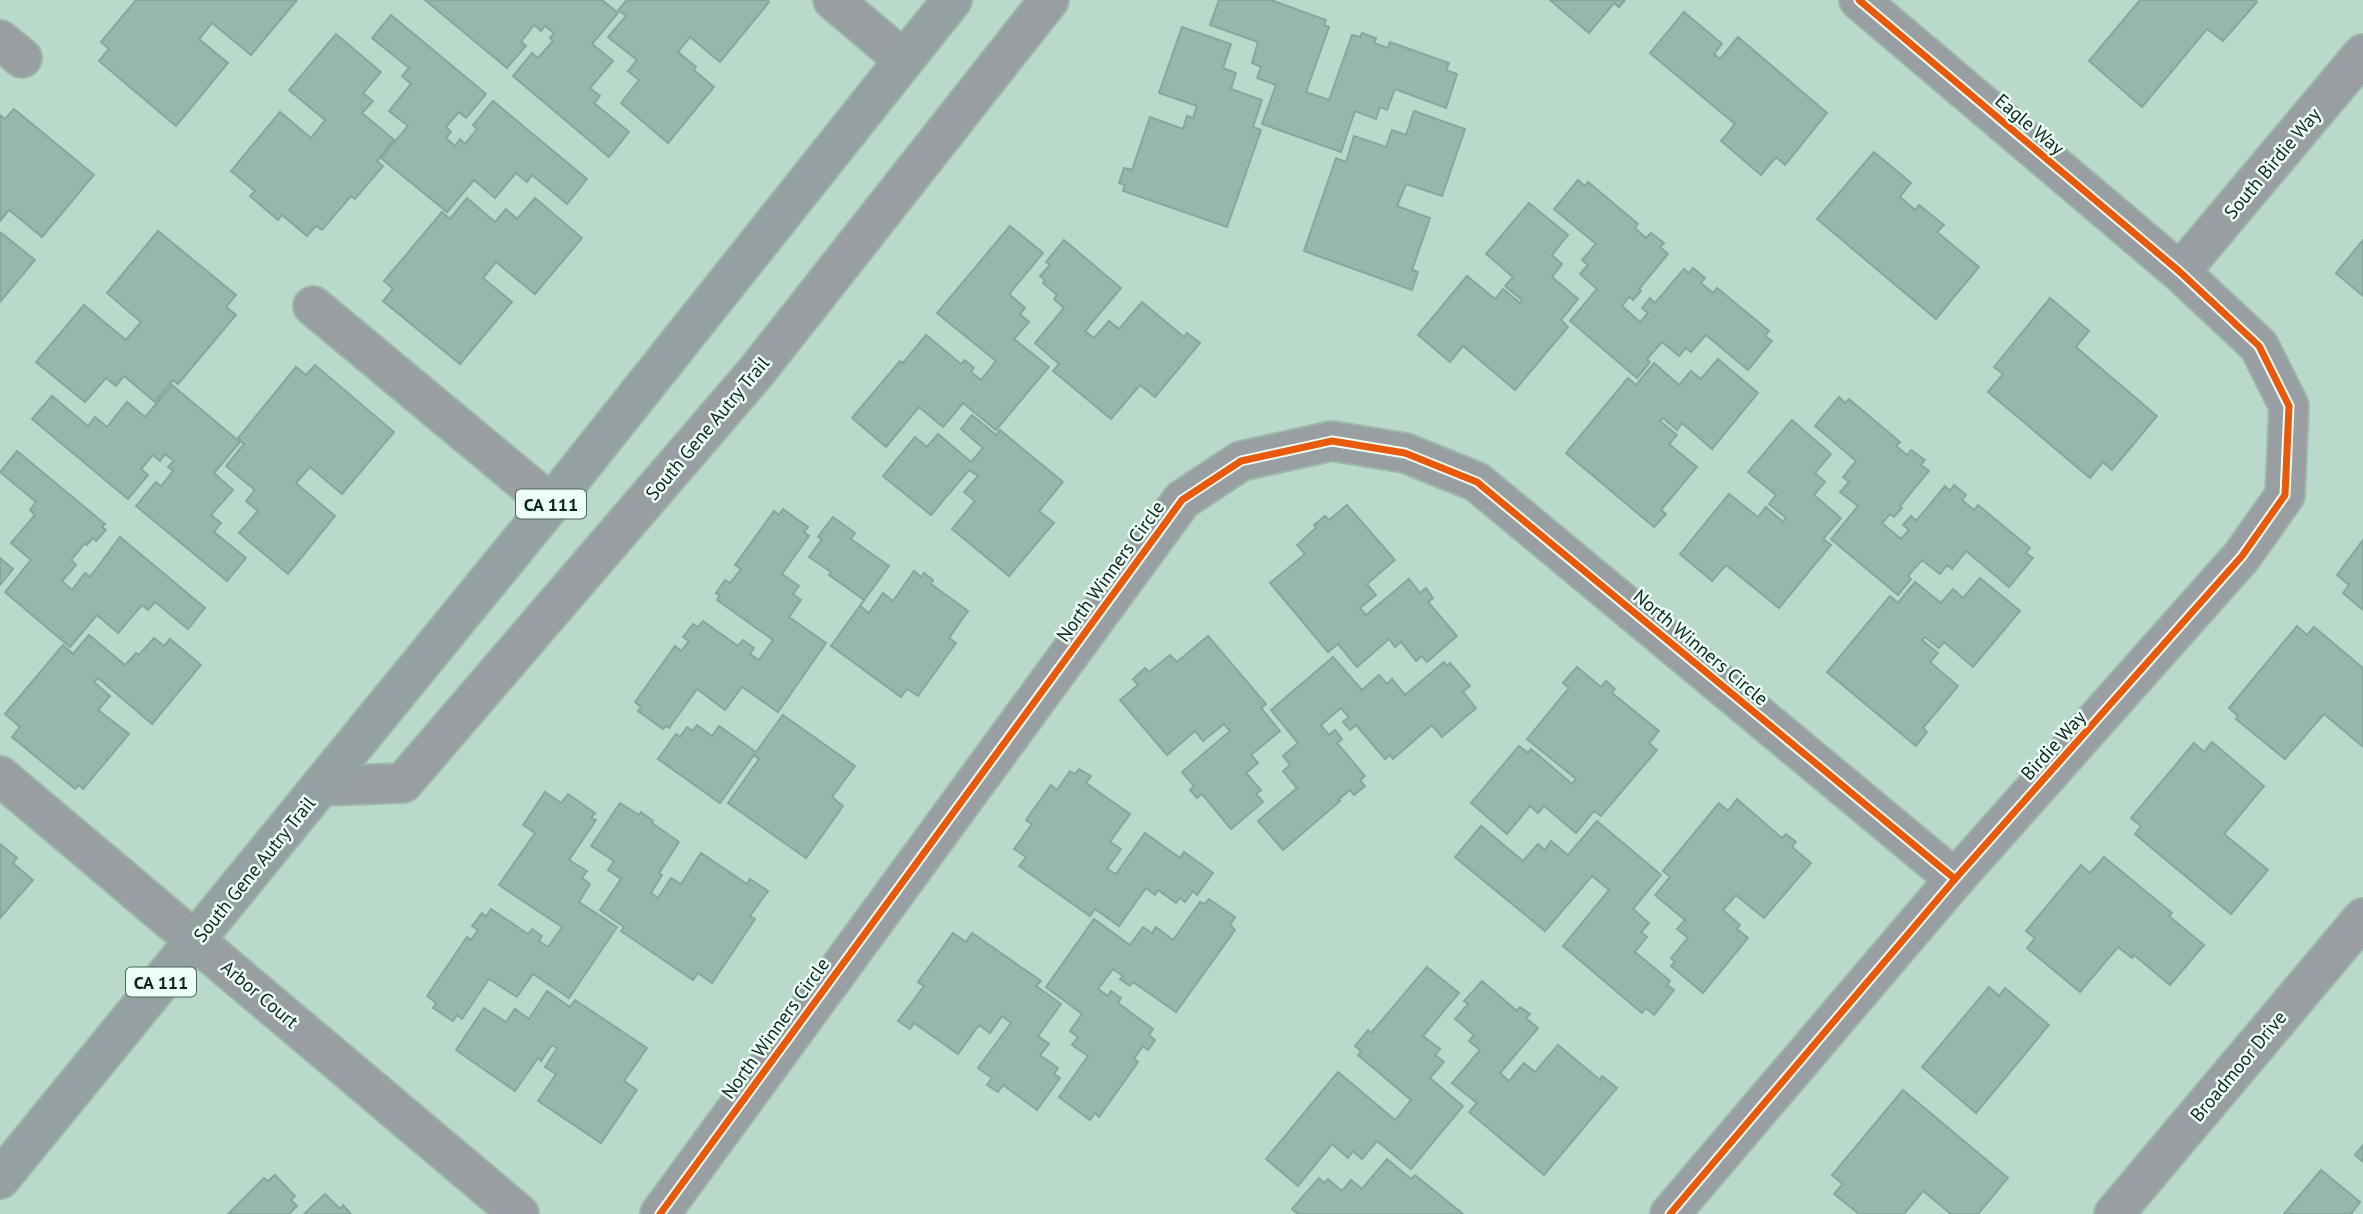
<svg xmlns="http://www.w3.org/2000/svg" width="2363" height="1214" font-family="'PT Sans',sans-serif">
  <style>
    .building { fill: #95b7ae; stroke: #89a69d; stroke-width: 2 }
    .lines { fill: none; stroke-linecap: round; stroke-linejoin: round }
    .street-casing { stroke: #9cb7aa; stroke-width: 42 }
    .primary-casing { stroke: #9cb7aa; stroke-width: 42 }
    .street { stroke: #999ea2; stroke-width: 38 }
    .primary { stroke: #94a0a1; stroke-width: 38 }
    .cycleway-casing { stroke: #ecfef5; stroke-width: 11 }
    .cycleway { stroke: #e8590c; stroke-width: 7 }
    .labels { text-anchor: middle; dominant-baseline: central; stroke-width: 5; stroke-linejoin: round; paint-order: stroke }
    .shield { fill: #ecfef5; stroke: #4e655b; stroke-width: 2 }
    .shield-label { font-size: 18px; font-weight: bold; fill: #0a2319 }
    .street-label { font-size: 19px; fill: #0a2319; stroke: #ecfef5 }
  </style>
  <rect width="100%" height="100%" fill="#b9dacb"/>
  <g class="building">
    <path d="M136 0H297L251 55 212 23 199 39 228 63 176 126 99 61 109 49 101 42Z"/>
    <path d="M425 0H602L618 13 592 44 613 61 590 88 600 96 594 103 629 132 609 157 513 76 532 53 538 58 553 41 550 38 554 33 545 26 541 31 534 25 521 42 526 46 507 68Z"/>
    <path d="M627 0H767L769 2 720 62 690 37 678 52 696 67 694 70 714 87 668 143 621 103 639 80 628 71 637 60 608 37 626 16 618 10Z"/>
    <path d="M1219 0H1271L1326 20 1324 25 1329 27 1306 92 1329 100 1352 35 1360 37 1362 33 1376 38 1374 43 1388 48 1390 42 1449 63 1446 70 1457 74 1446 108 1395 89 1387 110 1380 107 1376 119 1355 111 1341 152 1262 124 1276 85 1257 78 1261 67 1252 63 1258 42 1210 25Z"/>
    <path d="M1550 0H1625L1619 7 1614 3 1589 33Z"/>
    <path d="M2140 0H2255L2257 2 2223 41 2207 29 2142 107 2089 61Z"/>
    <path d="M1684 12 1722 44 1714 54 1720 59 1738 37 1827 113 1785 165 1776 157 1761 175 1721 141 1735 124 1650 53Z"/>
    <path d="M391 15 486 94 466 118 459 112 446 127 451 132 446 138 455 146 460 139 465 144 477 129 473 125 493 101 587 179 567 204 532 175 527 182 516 173 495 198 474 180 447 212 381 158 408 126 389 111 411 84 402 76 409 68 372 38Z"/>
    <path d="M1182 27 1231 44 1223 68 1236 73 1231 89 1262 100 1253 127 1261 130 1227 227 1123 191 1125 185 1119 183 1124 168 1132 170 1150 117 1183 129 1187 116 1193 118 1197 106 1159 93Z"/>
    <path d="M336 34 381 72 363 93 373 101 362 113 394 140 377 161 383 166 355 199 351 196 322 230 316 226 307 236 282 215 278 220 250 196 255 191 231 171 280 112 311 138 325 120 289 90Z"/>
    <path d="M14 109 94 175 42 237 9 210 0 221V115L5 119Z"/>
    <path d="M1414 111 1465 129 1442 196 1406 184 1397 206 1430 218 1412 270 1418 272 1412 290 1304 251 1336 158 1346 162 1354 136 1386 147 1392 130 1406 135Z"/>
    <path d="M1874 152 1911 183 1900 197 1915 210 1919 205 1944 225 1937 232 1979 267 1936 319 1817 219Z"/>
    <path d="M1578 180 1585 186 1588 182 1638 224 1635 228 1646 238 1651 233 1664 243 1660 247 1668 254 1639 289 1641 291 1633 300 1629 297 1622 306 1640 322 1648 313 1642 308 1650 298 1655 303 1684 269 1689 273 1693 268 1705 278 1701 283 1713 293 1717 288 1769 331 1765 336 1772 341 1748 370 1706 335 1691 352 1686 348 1679 356 1662 342 1647 359 1650 362 1637 378 1570 321 1597 289 1580 274 1588 265 1582 260 1596 244 1554 209Z"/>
    <path d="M467 198 495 222 506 209 517 219 535 198 582 238 535 294 496 262 483 278 512 302 460 364 383 301 393 289 384 281 442 212 450 219Z"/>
    <path d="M1529 203 1568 235 1552 255 1562 264 1552 277 1578 299 1561 320 1568 327 1515 390 1463 346 1450 362 1418 335 1467 276 1495 299 1503 289 1520 303 1522 300 1505 286 1513 277 1486 254Z"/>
    <path d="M1010 226 1043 253 1009 294 1025 308 1020 314 1029 322 1014 339 1049 367 996 430 963 403 943 427 919 407 886 447 852 418 900 361 903 363 926 335 961 364 965 360 974 368 971 372 981 380 996 361 937 313Z"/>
    <path d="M158 231 236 295 226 307 236 315 178 384 173 380 155 402 124 376 116 386 106 378 85 402 36 362 84 305 126 340 141 322 107 293Z"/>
    <path d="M0 232 35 260 0 302Z"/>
    <path d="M1064 240 1121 288 1085 331 1094 338 1109 321 1119 329 1142 302 1184 337 1187 333 1200 343 1155 397 1140 385 1111 419 1053 371 1059 364 1035 343 1064 308 1054 299 1057 295 1043 283 1045 280 1040 276 1050 265 1046 262Z"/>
    <path d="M2363 240V296L2336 273Z"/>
    <path d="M2050 298 2089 331 2076 347 2157 416 2112 470 2103 462 2090 478 1988 392 2003 374 1994 367Z"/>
    <path d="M1718 359 1758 393 1712 449 1682 423 1677 430 1663 418 1660 421 1677 435 1669 444 1697 467 1661 510 1666 514 1654 527 1566 453 1628 378 1636 385 1654 363 1679 385 1691 371 1701 379Z"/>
    <path d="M315 365 394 432 342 494 310 467 296 483 335 516 288 574 239 533 258 511 246 501 255 490 226 466 244 444 238 438 296 367 306 375Z"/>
    <path d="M172 385 240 442 214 473 233 490 211 515 221 523 214 532 246 558 227 581 136 506 156 482 161 486 173 471 168 467 174 461 165 454 160 461 153 455 141 469 148 475 128 499 32 419 52 396 88 426 95 417 107 427 127 402 145 417Z"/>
    <path d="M1839 397 1845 403 1849 399 1900 442 1896 446 1907 455 1911 450 1925 460 1921 465 1929 471 1900 506 1902 508 1894 517 1890 514 1882 523 1901 539 1909 530 1903 525 1911 516 1916 521 1945 486 1950 491 1954 485 1966 495 1962 500 1974 510 1978 505 2030 548 2026 553 2033 558 2009 587 1966 551 1952 569 1947 565 1940 574 1922 560 1908 576 1911 579 1898 595 1831 539 1858 506 1840 492 1849 482 1843 477 1856 461 1815 426Z"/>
    <path d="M972 415 996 435 1000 430 1063 482 1039 511 1054 523 1009 576 952 529 975 501 964 492 978 476 969 470 931 515 883 476 915 437 927 447 938 434 971 462 983 448 961 429Z"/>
    <path d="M1792 420 1831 454 1815 473 1825 482 1814 495 1841 518 1823 539 1831 545 1779 608 1726 565 1712 581 1680 554 1729 494 1758 517 1766 507 1783 522 1786 518 1769 504 1776 495 1748 472Z"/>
    <path d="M17 451 105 524 102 527 106 530 96 541 93 538 87 545 85 543 71 560 76 565 62 581 72 590 85 573 90 577 120 537 205 608 188 629 155 602 148 610 142 605 118 633 97 615 70 647 5 592 31 560 11 543 35 515 30 510 36 502 0 472Z"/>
    <path d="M1347 505 1395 560 1367 584 1376 595 1360 608 1366 615 1409 579 1420 593 1426 588 1433 598 1428 602 1457 636 1427 662 1422 656 1416 661 1401 642 1395 647 1389 639 1357 667 1338 644 1328 652 1270 583 1305 554 1297 545 1316 528 1314 525 1325 516 1329 520Z"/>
    <path d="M783 509 808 527 804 532 809 536 782 574 799 586 793 594 801 600 789 617 826 643 778 712 742 687 725 710 697 689 669 728 666 726 663 729 638 711 641 707 635 702 675 646 681 651 689 641 683 637 693 624 698 627 703 621 738 646 743 640 754 648 750 654 759 660 773 640 717 600 720 595 716 593 725 580 730 583 741 569 735 565 774 511 779 515Z"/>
    <path d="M833 517 855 533 851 539 889 566 860 606 869 613 883 593 893 601 914 571 921 577 924 573 933 580 931 584 968 611 949 638 956 643 918 696 907 689 901 697 831 646 864 600 829 575 831 572 809 557 822 539 818 537Z"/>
    <path d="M2363 540V610L2343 593 2349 585 2337 575Z"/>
    <path d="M0 558 13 569 0 585Z"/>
    <path d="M1980 578 2020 611 1973 667 1944 642 1939 648 1925 637 1922 640 1938 653 1930 662 1958 686 1923 728 1927 732 1916 746 1827 672 1890 596 1898 603 1915 582 1941 603 1953 589 1963 598Z"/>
    <path d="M2297 626 2307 635 2314 627 2363 668V747L2324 714 2285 759 2236 719 2238 716 2229 708Z"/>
    <path d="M89 635 125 665 136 653 139 655 154 638 164 646 170 639 201 665 152 724 98 678 94 682 110 696 98 710 129 734 83 789 79 785 75 789 12 737 20 727 5 714 63 645 73 654Z"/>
    <path d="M1208 636 1266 704 1261 708 1280 731 1251 755 1258 763 1246 773 1261 790 1256 794 1263 802 1231 829 1202 794 1197 798 1190 790 1194 786 1182 772 1230 731 1224 724 1203 741 1195 731 1167 755 1120 700 1138 685 1133 679 1145 668 1149 672 1170 655 1177 662Z"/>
    <path d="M1333 657 1362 690 1379 675 1387 684 1392 679 1405 695 1444 662 1447 666 1450 663 1470 686 1463 692 1476 708 1442 737 1432 725 1393 759 1390 755 1385 759 1356 725 1350 730 1343 722 1349 717 1341 708 1321 725 1329 735 1335 730 1342 739 1337 743 1365 776 1360 780 1365 786 1354 795 1350 790 1338 800 1340 801 1283 850 1258 821 1297 788 1283 771 1290 765 1283 756 1298 743 1271 710Z"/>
    <path d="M1577 667 1601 687 1606 681 1615 689 1612 693 1659 731 1649 743 1657 750 1601 816 1594 811 1576 833 1544 806 1538 813 1530 806 1507 834 1471 803 1519 746 1528 753 1531 749 1572 784 1576 779 1527 739 1569 688 1563 683Z"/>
    <path d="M783 715 855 766 832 797 843 806 806 858 728 803 759 759 754 755 720 803 658 759 676 734 680 737 687 727 693 731 697 725 712 736 719 726 756 752Z"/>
    <path d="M2212 742 2264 786 2224 834 2268 870 2231 914 2135 834 2141 826 2131 818 2194 743 2204 752Z"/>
    <path d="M1079 769 1091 776 1086 783 1130 814 1110 842 1121 849 1107 869 1116 874 1145 833 1180 858 1184 852 1213 873 1197 895 1193 891 1185 902 1180 898 1176 903 1158 890 1155 895 1146 888 1119 926 1095 909 1090 916 1019 866 1026 857 1014 849 1032 824 1026 820 1051 785 1057 790 1070 771 1075 774Z"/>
    <path d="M545 792 561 803 568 794 595 813 591 818 596 820 569 860 587 871 582 878 590 884 579 902 617 927 569 998 533 974 517 997 489 979 462 1019 457 1015 453 1021 433 1008 436 1003 427 996 467 937 471 940 478 930 472 926 482 913 486 917 491 909 528 934 532 929 542 936 539 941 548 947 562 927 499 885 535 833 523 825Z"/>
    <path d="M1737 799 1782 838 1786 834 1796 842 1792 847 1811 863 1764 918 1736 895 1723 910 1740 925 1737 929 1748 938 1703 993 1671 966 1675 962 1671 958 1688 938 1677 929 1685 920 1655 895 1670 877 1663 871 1719 803 1728 811Z"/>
    <path d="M620 803 639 815 641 812 653 821 652 823 679 842 659 873 662 875 651 893 658 898 671 878 681 884 701 853 747 884 750 879 768 891 750 916 755 919 712 983 698 973 693 980 621 931 624 927 600 910 621 879 608 870 614 861 591 846Z"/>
    <path d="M1597 821 1661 875 1633 909 1649 923 1641 932 1647 937 1635 952 1670 981 1667 985 1674 990 1654 1015 1646 1008 1642 1013 1563 946 1609 890 1592 876 1545 931 1455 857 1481 826 1523 861 1538 844 1545 850 1551 841 1568 855Z"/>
    <path d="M0 844 17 858 13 863 33 880 0 918Z"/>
    <path d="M2104 857 2172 913 2169 916 2204 945 2170 985 2134 955 2132 958 2118 947 2080 992 2027 948 2035 938 2026 931 2081 865 2090 873Z"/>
    <path d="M1209 899 1235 917 1230 925 1235 930 1176 1012 1133 982 1130 986 1120 979 1123 976 1113 969 1098 989 1108 996 1111 991 1121 998 1118 1003 1153 1029 1149 1035 1155 1040 1148 1050 1143 1046 1134 1059 1138 1062 1099 1117 1095 1113 1090 1120 1059 1097 1088 1056 1072 1045 1078 1037 1070 1031 1082 1014 1046 987 1094 919 1130 945 1143 927 1152 933 1156 927 1173 940 1200 902 1205 904Z"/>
    <path d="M953 933 966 942 972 933 1041 981 1036 986 1061 1004 1038 1036 1049 1044 1040 1055 1058 1068 1054 1074 1060 1078 1037 1110 1003 1085 998 1092 987 1085 992 1078 978 1068 1011 1023 1002 1016 990 1033 979 1025 958 1054 914 1023 910 1029 898 1021 924 986 918 982Z"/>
    <path d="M1427 967 1459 993 1423 1036 1440 1049 1435 1055 1444 1062 1430 1078 1463 1106 1411 1169 1377 1141 1362 1159 1353 1151 1348 1158 1332 1144 1298 1186 1266 1159 1338 1072 1395 1120 1411 1100 1358 1055 1361 1051 1355 1046 1368 1030 1371 1033Z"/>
    <path d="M1482 981 1517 1011 1520 1007 1530 1014 1526 1018 1538 1028 1500 1073 1509 1081 1524 1063 1535 1072 1558 1045 1600 1080 1602 1076 1617 1088 1544 1175 1469 1112 1477 1103 1452 1083 1480 1050 1469 1041 1474 1035 1455 1019 1468 1004 1464 1001Z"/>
    <path d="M1989 987 1999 996 2005 988 2049 1025 1976 1113 1922 1067Z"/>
    <path d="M547 991 570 1007 575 1000 647 1048 624 1081 637 1090 601 1143 538 1101 556 1074 545 1067 557 1048 552 1045 541 1061 538 1058 515 1091 456 1050 484 1008 506 1022 515 1009 529 1019Z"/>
    <path d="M1903 1090 2008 1178 1978 1214H1951L1923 1191 1904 1214H1859L1834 1194 1843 1184 1832 1175Z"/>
    <path d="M2363 1145V1162L2355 1155Z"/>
    <path d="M1387 1159 1411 1179 1415 1175 1463 1214H1298L1292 1209 1319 1178 1324 1183 1328 1179 1342 1191 1351 1180 1362 1189Z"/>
    <path d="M2321 1170 2360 1202 2351 1214H2284Z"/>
    <path d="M275 1175 295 1196 291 1200 297 1206 289 1214H228L264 1178 268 1181Z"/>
    <path d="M325 1194 340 1209 343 1205 351 1214H304Z"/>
  </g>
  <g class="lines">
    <g class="street-casing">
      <g id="street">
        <path d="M833 0 904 60"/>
        <path d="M0 40 22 58"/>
        <path d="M2180 272 2363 54"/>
        <path d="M313 306 551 504"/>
        <path d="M0 776 519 1214"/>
        <path d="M322 786 403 783 756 372 1049 0"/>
        <path d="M660 1214 1182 500 1241 461 1332 441 1405 453 1477 482 1955 879"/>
        <path d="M1670 1214 1955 879 2242 556 2285 495 2289 406 2259 346 2180 272 1859 0"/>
        <path d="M2114 1214 2363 918"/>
      </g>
    </g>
    <g class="primary-casing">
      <path id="primary" d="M0 1179 551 504 952 0"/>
    </g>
    <use href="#street" class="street"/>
    <use href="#primary" class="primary"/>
    <g class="cycleway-casing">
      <g id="cycleway">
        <path d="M660 1214 1182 500 1241 461 1332 441 1405 453 1477 482 1955 879"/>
        <path d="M1670 1214 1955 879 2242 556 2285 495 2289 406 2259 346 2180 272 1859 0"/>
      </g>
    </g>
    <use href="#cycleway" class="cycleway"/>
  </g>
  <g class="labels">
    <g class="shield">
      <rect x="516" y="489.5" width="70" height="29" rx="5"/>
      <rect x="126" y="967.5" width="70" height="29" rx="5"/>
    </g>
    <g class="shield-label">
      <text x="551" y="504">CA 111</text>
      <text x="161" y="982">CA 111</text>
    </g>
    <g class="street-label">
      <text transform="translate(2030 124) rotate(40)">Eagle Way</text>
      <text transform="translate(2272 163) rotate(-50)">South Birdie Way</text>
      <text transform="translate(707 428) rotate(-50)">South Gene Autry Trail</text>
      <text transform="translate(1110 571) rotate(-54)">North Winners Circle</text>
      <text transform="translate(1701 647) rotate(40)">North Winners Circle</text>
      <text transform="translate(2053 745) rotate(-48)">Birdie Way</text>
      <text transform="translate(254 869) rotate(-51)">South Gene Autry Trail</text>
      <text transform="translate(260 994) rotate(40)">Arbor Court</text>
      <text transform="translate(775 1028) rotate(-54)">North Winners Circle</text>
      <text transform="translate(2238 1066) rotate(-50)">Broadmoor Drive</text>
    </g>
  </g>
</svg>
